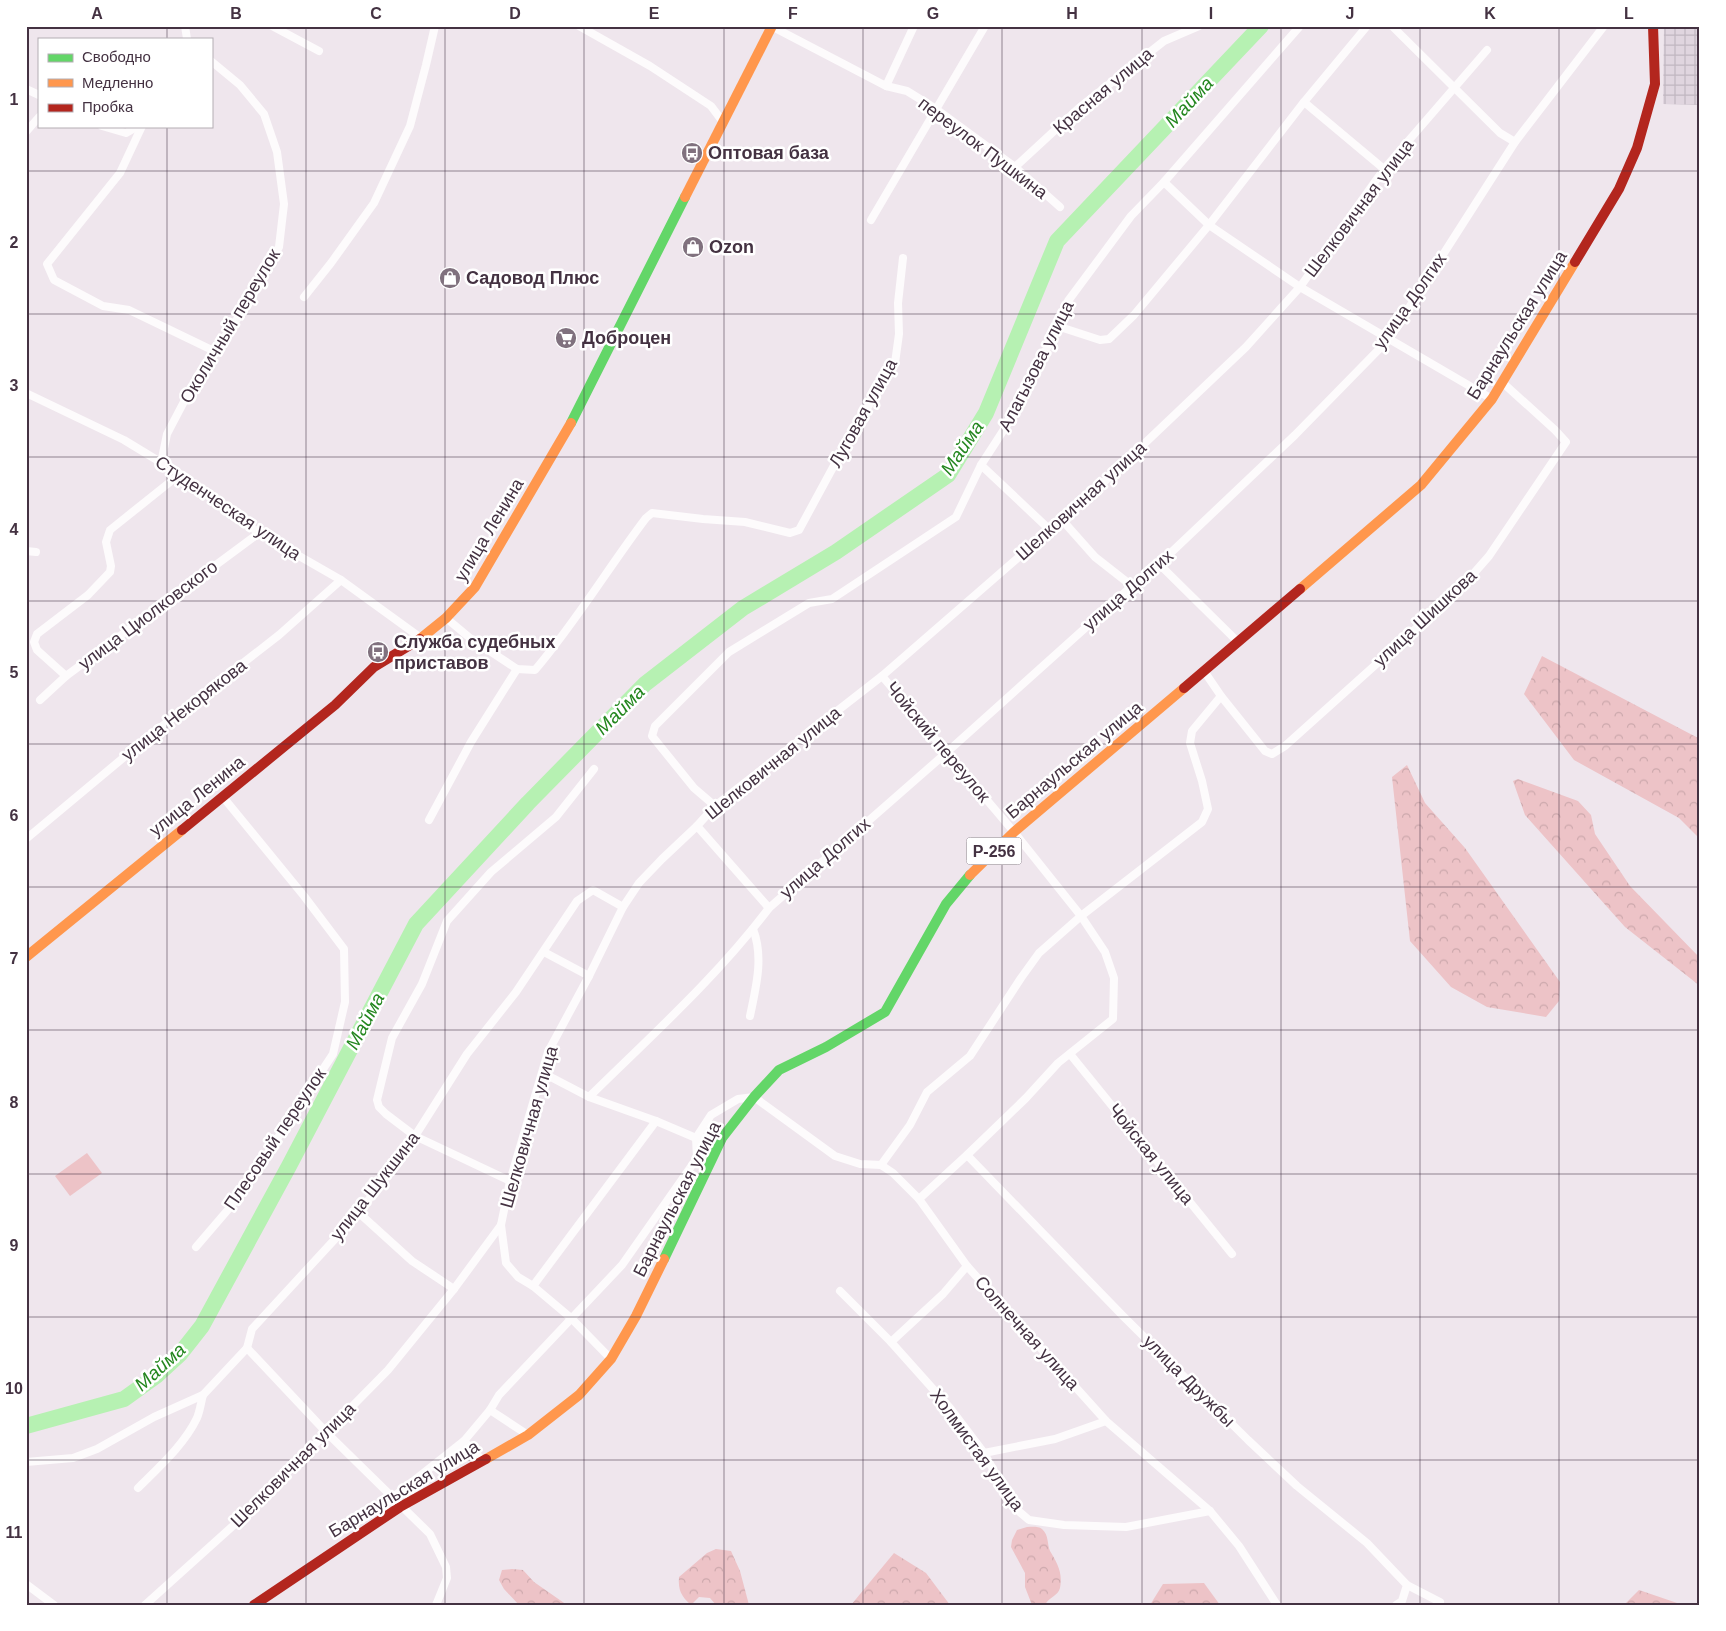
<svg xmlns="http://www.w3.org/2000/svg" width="1726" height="1631" font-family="Arial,sans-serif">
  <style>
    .industrial { fill: url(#industrial-grid) }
    .green { fill: #edc3c7 }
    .forest { fill: url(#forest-crowns) }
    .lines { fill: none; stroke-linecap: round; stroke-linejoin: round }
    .river { stroke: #b6f1b2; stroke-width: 16 }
    .street { stroke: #fdfbfc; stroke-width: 8 }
    .fast { stroke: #63d668; stroke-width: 10 }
    .slow { stroke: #ff974d; stroke-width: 10 }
    .jam { stroke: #b3261e; stroke-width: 10 }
    .grid { fill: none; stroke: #443242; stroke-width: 1; stroke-opacity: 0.55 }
    .labels { text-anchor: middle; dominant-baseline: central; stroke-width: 5; stroke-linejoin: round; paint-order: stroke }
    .shield { fill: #fff; stroke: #7c707b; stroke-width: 1 }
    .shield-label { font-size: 16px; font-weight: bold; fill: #443242 }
    .street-label { font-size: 18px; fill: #443242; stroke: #fff }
    .poi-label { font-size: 18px; font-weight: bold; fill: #443242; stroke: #fff; text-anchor: start }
    .water-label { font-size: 19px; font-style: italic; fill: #23861e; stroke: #fff }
    .neatline { fill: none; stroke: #443242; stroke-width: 2 }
    .grid-label { font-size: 16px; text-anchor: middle; font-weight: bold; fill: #443242 }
  </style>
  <defs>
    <pattern id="industrial-grid" width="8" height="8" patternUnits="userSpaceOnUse" patternTransform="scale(1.25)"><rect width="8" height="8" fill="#e0d5df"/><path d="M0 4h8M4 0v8" fill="none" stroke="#c1b7c1"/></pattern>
    <pattern id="forest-crowns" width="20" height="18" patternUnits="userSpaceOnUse" patternTransform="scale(1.25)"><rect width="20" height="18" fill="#edc3c7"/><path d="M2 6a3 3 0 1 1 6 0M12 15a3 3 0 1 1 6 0" fill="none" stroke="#cca8ac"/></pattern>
  </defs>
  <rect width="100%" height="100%" fill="#efe6ed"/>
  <path class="industrial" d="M1664 26H1700V105L1663 104Z"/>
  <path class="green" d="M87 1153 102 1173 70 1196 55 1176Z"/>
  <g class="forest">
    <path d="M1542 656 1700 739V839L1679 818 1574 760 1524 694Z"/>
    <path d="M1407 765 1425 803 1465 848 1560 982 1559 1001 1546 1017 1487 1007 1451 987 1410 941 1392 777Z"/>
    <path d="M1518 779 1578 801 1591 815 1595 834 1630 886 1700 958V986L1625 927 1525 815 1513 781Z"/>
    <path d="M1027 1527C1032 1527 1038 1526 1042 1529 1049 1535 1047 1544 1050 1551 1057 1563 1063 1572 1060 1588 1058 1596 1049 1597 1045 1605H1032L1025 1587V1573L1011 1547 1012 1540 1017 1530Z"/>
    <path d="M716 1549 731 1551 740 1571 749 1605H716L710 1598 699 1597 691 1605C681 1596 678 1590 679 1577L707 1553Z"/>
    <path d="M894 1553 926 1573 950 1605H851Z"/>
    <path d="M512 1569 523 1570 534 1582 567 1605H519L504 1589 499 1580 502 1570Z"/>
    <path d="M1204 1583 1220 1605H1150L1163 1584Z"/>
    <path d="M1639 1590 1683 1605H1624Z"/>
  </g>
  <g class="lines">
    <path class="river" d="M26 1426 124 1399 156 1376 180 1354 202 1326 289 1166 416 924 528 803 645 684 743 608 836 552 948 475 986 413 1057 241 1261 26"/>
    <g class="street">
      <path d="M185 26 187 39"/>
      <path d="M272 26 319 51"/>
      <path d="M579 26 650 66 711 106 723 122"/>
      <path d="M771 26 886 86 907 91 936 109 1015 167 1060 207"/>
      <path d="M1392 26 1500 133 1515 142"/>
      <path d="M886 86 914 26"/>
      <path d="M26 89 39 95"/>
      <path d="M1304 102 1384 169"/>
      <path d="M102 126 126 133 138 126"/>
      <path d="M142 126 120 173 47 264 54 280 103 306 129 310 214 351"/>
      <path d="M26 132 39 117"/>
      <path d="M1015 167 1079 108 1164 41 1199 26"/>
      <path d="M1164 182 1209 225 1300 287 1492 399"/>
      <path d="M871 220 985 26"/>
      <path d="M304 297 331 263 374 203 410 126 426 65 435 26"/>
      <path d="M1057 326 1100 340 1109 339 1134 315 1209 225 1304 102 1367 26"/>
      <path d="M26 393 124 440 180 474 259 533 341 580 421 638"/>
      <path d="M161 463 167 434 198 375 249 302 279 247 284 204 277 152 264 114 240 85 211 61"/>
      <path d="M981 465 1050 530"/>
      <path d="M1063 521 1095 557 1132 586"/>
      <path d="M26 551 36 552"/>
      <path d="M1159 564 1237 641"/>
      <path d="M446 618 470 638 517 669 535 670C576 622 608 568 646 518L652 513 703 519 745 522 790 533 799 530 850 436 895 363 899 334 898 303 903 258"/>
      <path d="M1204 671 1221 696 1265 751 1272 754 1285 746 1460 589 1489 556 1566 442 1555 430 1503 383"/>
      <path d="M66 676 37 650 34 642 37 634 88 595 110 572 111 566 106 542 110 530 180 474"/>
      <path d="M882 676 1014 832 1081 916 1105 952 1114 978 1113 1019 1058 1063 1026 1098 967 1155 919 1199"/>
      <path d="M40 700 66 676 259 533"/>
      <path d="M715 806 694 788 652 736 655 726 729 652 809 603 832 599 956 517 981 465 1003 431 1024 387 1051 341 1068 301 1131 216 1164 182 1300 26"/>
      <path d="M429 820 471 742 517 669"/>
      <path d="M697 826 769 908"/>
      <path d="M26 839 147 738 279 635 341 580"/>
      <path d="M544 952 589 976"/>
      <path d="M750 1016C756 987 764 957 753 929"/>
      <path d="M1070 1054 1232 1254"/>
      <path d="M543 1073 589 1097 656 1121 696 1138H722"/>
      <path d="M589 1097C651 1036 717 977 769 908L946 753 1132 586 1159 564 1295 435 1389 339 1515 142 1604 26"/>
      <path d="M967 1155 1123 1316 1248 1440 1297 1486 1367 1543 1407 1585 1402 1601 1396 1605"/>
      <path d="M881 1165 910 1125 927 1092 970 1056 1021 978 1039 953 1081 916 1202 822 1208 809 1202 781 1190 743 1192 731 1221 696"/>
      <path d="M510 1181 415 1136 386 1114 379 1107 377 1100 392 1038 422 984 447 921 491 872 556 817 594 769"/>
      <path d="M359 1213 412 1261 454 1289"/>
      <path d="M501 1225 506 1263 518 1277 533 1286 571 1318 611 1359"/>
      <path d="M196 1247 238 1198 333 1054 345 1002 344 949 304 896 223 797"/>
      <path d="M533 1286 656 1121"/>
      <path d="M840 1291 891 1342 950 1408 984 1453 1015 1508 1029 1520 1064 1525 1126 1527 1210 1511"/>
      <path d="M891 1342 943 1294 967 1266"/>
      <path d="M247 1348 327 1433 430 1534 446 1567 447 1578 436 1605"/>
      <path d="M490 1410 528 1435"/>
      <path d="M984 1453 1055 1439 1106 1421"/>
      <path d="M483 1461 464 1441 490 1410 499 1395 622 1265 697 1158 696 1138 711 1115 738 1099 754 1097 835 1156 860 1164 881 1165 893 1173 919 1199 967 1266 1106 1421 1210 1511 1239 1546 1277 1605"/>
      <path d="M26 1462 73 1458 97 1449 154 1417 203 1395 247 1348 252 1329 359 1213 415 1136 467 1054 516 992 577 901 593 890 623 907"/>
      <path d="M138 1488C159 1467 184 1445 197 1418 200 1411 201 1402 203 1395"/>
      <path d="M392 1498 464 1441"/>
      <path d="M26 1584 54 1605"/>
      <path d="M1407 1585 1440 1602"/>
      <path d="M145 1605 245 1515 388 1370 454 1289 501 1225 510 1181 548 1052 589 976 623 907 639 883 662 859 697 826 715 806 882 676 1050 530 1063 521 1246 347 1300 287 1384 169 1487 50"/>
    </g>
    <g class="fast">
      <path d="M571 423 685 197"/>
      <path d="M664 1259 722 1138 754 1097 779 1070 826 1047 885 1012 946 904 970 875"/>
    </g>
    <g class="slow">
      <path d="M685 197 772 26"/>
      <path d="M1300 589 1421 485 1492 399 1575 262"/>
      <path d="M420 639 446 618 475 587 571 423"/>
      <path d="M970 875 1014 832 1184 688"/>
      <path d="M26 957 182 830"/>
      <path d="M486 1459 528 1435 579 1395 611 1359 636 1316 664 1259"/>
    </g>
    <g class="jam">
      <path d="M1575 262 1619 189 1637 148 1655 84 1653 26"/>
      <path d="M1184 688 1300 589"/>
      <path d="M182 830 335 705 374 667 420 639"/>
      <path d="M254 1605 400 1507 486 1459"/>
    </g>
  </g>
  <path class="grid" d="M167 26V39M306 26V1605M445 26V1605M584 26V1605M724 26V1605M863 26V1605M1002 26V1605M1142 26V1605M1281 26V1605M1420 26V1605M1559 26V1605M167 126V1605M26 171H1700M26 314H1700M26 457H1700M26 601H1700M26 744H1700M26 887H1700M26 1030H1700M26 1174H1700M26 1317H1700M26 1460H1700"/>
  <defs>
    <g id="bus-disc" transform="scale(1.125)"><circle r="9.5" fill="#80717e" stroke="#fff"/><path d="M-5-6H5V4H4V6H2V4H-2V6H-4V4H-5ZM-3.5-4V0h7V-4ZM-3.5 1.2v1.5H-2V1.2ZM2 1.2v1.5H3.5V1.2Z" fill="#fff"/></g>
    <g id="shop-disc" transform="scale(1.125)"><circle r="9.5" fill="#80717e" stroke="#fff"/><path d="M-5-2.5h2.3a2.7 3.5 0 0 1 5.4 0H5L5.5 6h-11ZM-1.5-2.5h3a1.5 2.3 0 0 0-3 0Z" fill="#fff"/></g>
    <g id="supermarket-disc" transform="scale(1.125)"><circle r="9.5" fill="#80717e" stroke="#fff"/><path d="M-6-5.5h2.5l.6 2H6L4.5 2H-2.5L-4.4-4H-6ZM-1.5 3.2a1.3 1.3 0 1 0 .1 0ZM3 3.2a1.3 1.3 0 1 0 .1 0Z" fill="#fff"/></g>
  </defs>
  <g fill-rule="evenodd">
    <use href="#bus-disc" x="692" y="153"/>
    <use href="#shop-disc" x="693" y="247"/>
    <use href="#shop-disc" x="450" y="278"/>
    <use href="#supermarket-disc" x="566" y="338"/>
    <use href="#bus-disc" x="378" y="652"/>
  </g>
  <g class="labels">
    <rect class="shield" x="966.5" y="837.5" width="55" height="27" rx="4"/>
    <g class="shield-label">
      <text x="994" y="851">Р-256</text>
    </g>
    <g class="street-label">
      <text transform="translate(1103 91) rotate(-40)">Красная улица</text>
      <text transform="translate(983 148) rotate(37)">переулок Пушкина</text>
      <text transform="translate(1359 208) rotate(-53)">Шелковичная улица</text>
      <text transform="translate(1410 301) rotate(-55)">улица Долгих</text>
      <text transform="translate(1517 325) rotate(-58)">Барнаульская улица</text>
      <text transform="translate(230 326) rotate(-59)">Околичный переулок</text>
      <text transform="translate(1036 366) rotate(-63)">Алагызова улица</text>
      <text transform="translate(863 413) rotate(-61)">Луговая улица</text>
      <text transform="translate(1081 501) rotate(-42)">Шелковичная улица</text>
      <text transform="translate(228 508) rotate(34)">Студенческая улица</text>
      <text transform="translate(489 530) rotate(-59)">улица Ленина</text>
      <text transform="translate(1128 590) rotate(-41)">улица Долгих</text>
      <text transform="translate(148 615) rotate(-37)">улица Циолковского</text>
      <text transform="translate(1425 618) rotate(-43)">улица Шишкова</text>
      <text transform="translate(184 710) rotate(-38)">улица Некорякова</text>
      <text transform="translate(938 742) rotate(50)">Чойский переулок</text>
      <text transform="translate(1074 760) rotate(-40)">Барнаульская улица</text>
      <text transform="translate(773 763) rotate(-39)">Шелковичная улица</text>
      <text transform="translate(197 796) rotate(-39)">улица Ленина</text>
      <text transform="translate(825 858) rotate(-41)">улица Долгих</text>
      <text transform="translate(529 1127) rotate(-74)">Шелковичная улица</text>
      <text transform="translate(275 1139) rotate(-56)">Плесовый переулок</text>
      <text transform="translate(1151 1154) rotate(51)">Чойская улица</text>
      <text transform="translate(375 1186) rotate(-52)">улица Шукшина</text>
      <text transform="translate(677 1199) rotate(-63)">Барнаульская улица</text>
      <text transform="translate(1027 1333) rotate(48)">Солнечная улица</text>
      <text transform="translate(1189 1381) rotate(45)">улица Дружбы</text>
      <text transform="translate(977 1450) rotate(54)">Холмистая улица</text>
      <text transform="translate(293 1465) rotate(-45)">Шелковичная улица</text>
      <text transform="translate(404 1489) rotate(-31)">Барнаульская улица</text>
    </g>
    <g class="poi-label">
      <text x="708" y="153">Оптовая база</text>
      <text x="709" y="247">Ozon</text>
      <text x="466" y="278">Садовод Плюс</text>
      <text x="582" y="338">Доброцен</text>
      <text x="394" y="642">Служба судебных<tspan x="394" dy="21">приставов</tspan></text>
    </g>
    <g class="water-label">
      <text transform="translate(1189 102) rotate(-47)">Майма</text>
      <text transform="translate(962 448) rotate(-56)">Майма</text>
      <text transform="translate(620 710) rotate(-45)">Майма</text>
      <text transform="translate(365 1021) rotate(-62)">Майма</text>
      <text transform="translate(160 1367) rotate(-42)">Майма</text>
    </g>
  </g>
  <rect width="1726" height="1631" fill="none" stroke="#ffffff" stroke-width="55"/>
  <rect x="38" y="38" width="175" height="90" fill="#ffffff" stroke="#b4adb3"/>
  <rect x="48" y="54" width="25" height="8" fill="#63d668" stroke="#b4adb3"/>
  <text x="82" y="62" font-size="15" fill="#443242">Свободно</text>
  <rect x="48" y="79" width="25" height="8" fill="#ff974d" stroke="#b4adb3"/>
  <text x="82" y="88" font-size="15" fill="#443242">Медленно</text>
  <rect x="48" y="104" width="25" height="8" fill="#b3261e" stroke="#b4adb3"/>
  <text x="82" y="112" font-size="15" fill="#443242">Пробка</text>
  <rect x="28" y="28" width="1670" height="1576" class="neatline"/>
  <g class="grid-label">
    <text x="97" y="19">A</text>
    <text x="236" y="19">B</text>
    <text x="376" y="19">C</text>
    <text x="515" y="19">D</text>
    <text x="654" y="19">E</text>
    <text x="793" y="19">F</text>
    <text x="933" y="19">G</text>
    <text x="1072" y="19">H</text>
    <text x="1211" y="19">I</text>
    <text x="1350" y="19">J</text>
    <text x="1490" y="19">K</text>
    <text x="1629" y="19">L</text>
    <text x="14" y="105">1</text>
    <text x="14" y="248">2</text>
    <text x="14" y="391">3</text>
    <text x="14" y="535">4</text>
    <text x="14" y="678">5</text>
    <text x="14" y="821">6</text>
    <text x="14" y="964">7</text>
    <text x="14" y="1108">8</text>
    <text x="14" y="1251">9</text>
    <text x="14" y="1394">10</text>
    <text x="14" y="1538">11</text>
  </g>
</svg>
